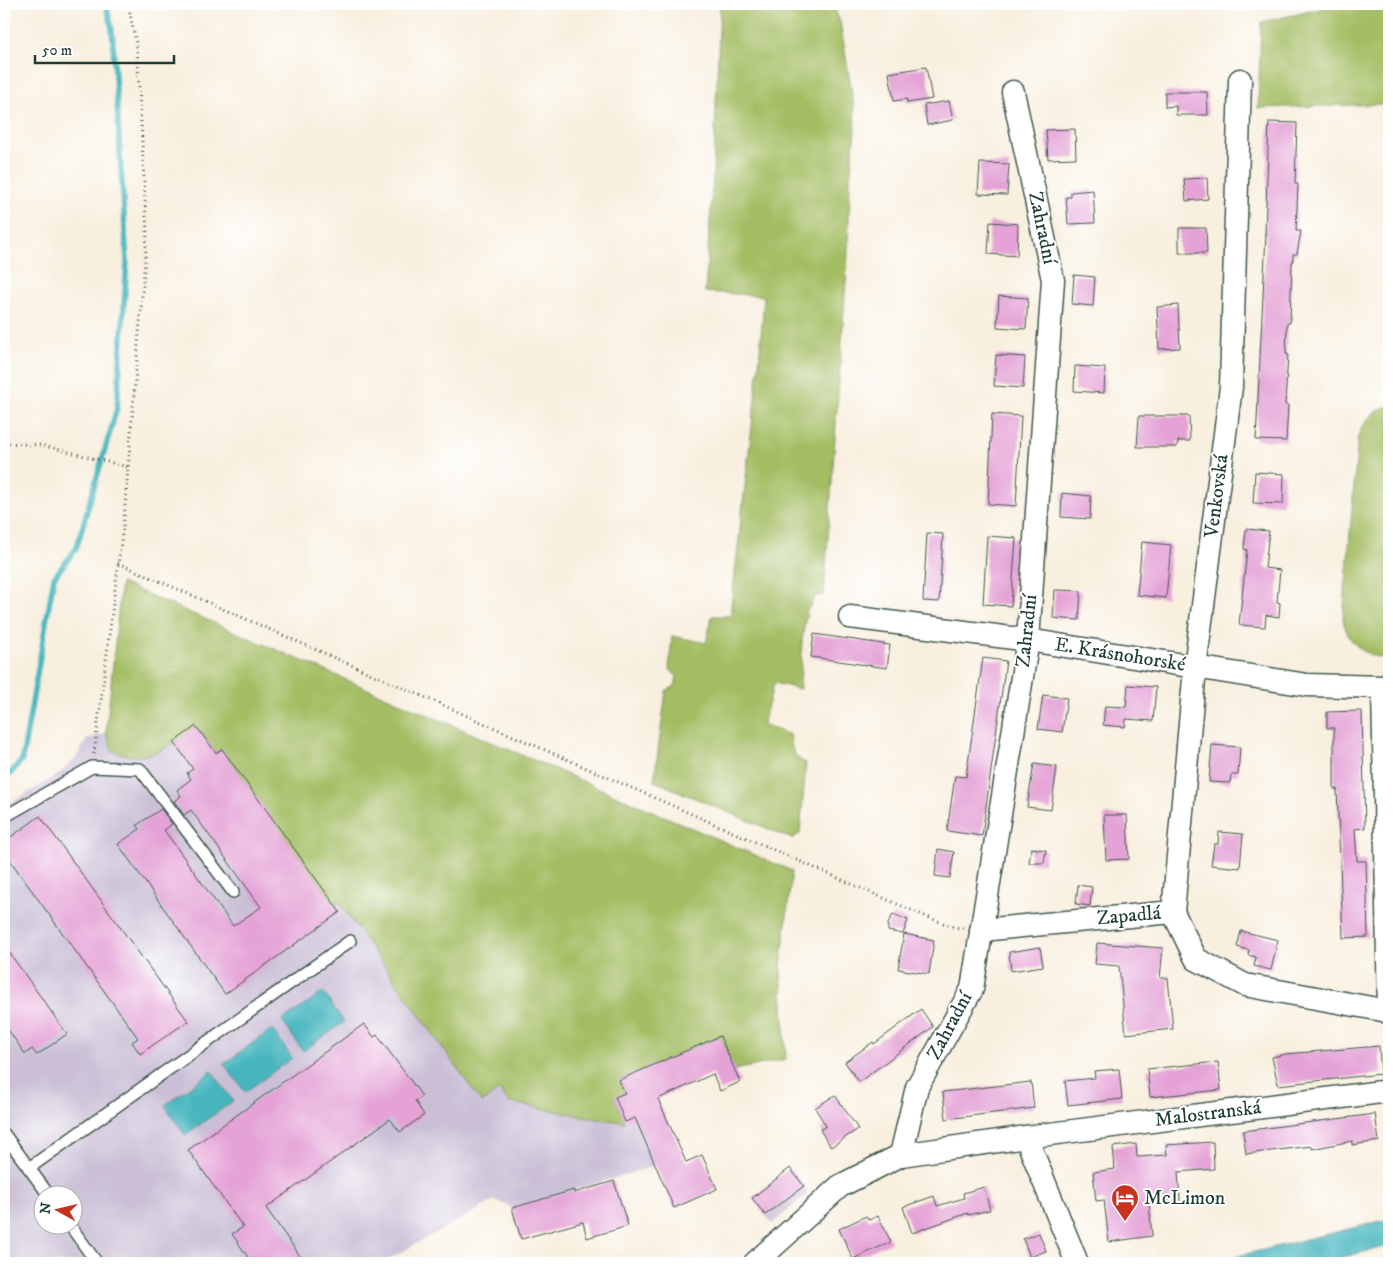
<svg xmlns="http://www.w3.org/2000/svg" width="1393" height="1267" font-family="'IM FELL DW Pica',serif">
  <style>
    .industrial { fill: #cabfd6; fill-rule: evenodd }
    .green { fill: #a4bd63; stroke: #627d4c }
    .water { fill: #47b6bf; stroke: #337a7a }
    .lines { fill: none; stroke-linecap: round; stroke-linejoin: round }
    .stream { stroke: #47b6bf; stroke-width: 5.5 }
    .building { fill: #e4a2d6 }
    .lane-casing { stroke: #40584e; stroke-width: 14 }
    .street-casing { stroke: #40584e; stroke-width: 25 }
    .path { stroke: #40584e; stroke-width: 3; stroke-dasharray: 1 4; stroke-linecap: butt }
    .lane { stroke: #fff; stroke-width: 11 }
    .street { stroke: #fff; stroke-width: 22 }
    .labels { text-anchor: middle; dominant-baseline: central; stroke-width: 4; stroke-linejoin: round; paint-order: stroke }
    .street-label { font-size: 20px; fill: #1f3d34; stroke: #fff }
    .poi-label { font-size: 20px; fill: #1f3d34; stroke: #fff; text-anchor: start }
  </style>
  <rect width="100%" height="100%" fill="#fff"/>
  <filter id="ink" filterUnits="userSpaceOnUse"><feTurbulence type="fractalNoise" baseFrequency=".02" numOctaves="2"/><feDisplacementMap in="SourceGraphic" scale="10" xChannelSelector="R" yChannelSelector="G"/><feConvolveMatrix kernelMatrix="1 2 1 2 8 2 1 2 1" color-interpolation-filters="sRGB"/></filter>
  <filter id="wash" filterUnits="userSpaceOnUse"><feTurbulence type="fractalNoise" baseFrequency=".0096" numOctaves="4" result="noise"/><feDisplacementMap in="SourceGraphic" scale="20" xChannelSelector="R" yChannelSelector="G"/><feGaussianBlur stdDeviation="1.12" result="paint"/><feColorMatrix in="noise" values="0 0 0 0 0 0 0 0 0 0 0 0 0 0 0 0 0 1.4 0 .05"/><feComposite in="paint" operator="in"/></filter>
  <g filter="url(#wash)">
    <rect width="100%" height="100%" fill="#f8efde"/>
    <g class="industrial">
      <path d="M121 583 792 871 781 967 786 1059 735 1070 720 1036 620 1080 625 1093 615 1098 625 1122 635 1118 656 1165 625 1175 512 1208 495 1200 382 1263H4V807L59 774 76 758 87 739 106 733ZM42 1194H72V1224H42Z"/>
      <path d="M790 1168 804 1186 807 1194 772 1224 752 1198Z"/>
    </g>
    <g class="green">
      <path d="M734 4H829L835 9 840 22 854 105 855 132 850 179 848 252 824 595 816 596 807 611 802 640 800 689 774 683 763 724 790 735C793 750 791 756 806 763L800 833 792 839 654 781 666 691 675 686 677 677 669 668 672 636 706 643 712 616H730L759 364 764 296 705 292 713 178 720 6Z"/>
      <path d="M1343 4H1389V104L1258 108 1261 22Z"/>
      <path d="M1389 406V658C1365 658 1347 643 1343 619L1358 436C1364 421 1373 410 1389 406Z"/>
      <path d="M121 583 792 871 781 967 786 1059 735 1070 720 1036 619 1080 625 1093 615 1098 625 1122 598 1119 508 1102 499 1090 482 1103 339 902 334 905 222 749 216 753 196 726C177 740 158 758 133 756 127 756 120 753 113 751L106 733Z"/>
    </g>
    <g class="water">
      <path d="M323 992 344 1022 303 1051 282 1021Z"/>
      <path d="M272 1029 292 1058 245 1092 224 1064Z"/>
      <path d="M212 1071 233 1101 185 1135 165 1105Z"/>
      <path d="M1389 1219V1246L1319 1263H1209Z"/>
    </g>
    <g class="lines">
      <path class="stream" d="M4 781 22 760 54 577 76 549 117 408 127 261 112 29 106 4"/>
    </g>
    <g id="blocks">
      <g class="building">
        <path d="M926 67 932 99 907 103V99L894 101 889 73Z"/>
        <path d="M1165 92H1207L1208 115H1176V106L1165 107Z"/>
        <path d="M949 101 953 120 927 125 924 105Z"/>
        <path d="M1269 122 1297 123 1295 184H1298L1296 231H1301L1297 254H1293V262H1292L1290 323H1287L1286 354H1288L1285 405H1288L1286 441 1256 440 1266 234H1265Z"/>
        <path d="M1075 129 1076 158 1048 159 1046 130Z"/>
        <path d="M980 163 1009 164 1007 195 978 194Z"/>
        <path d="M1207 178 1208 199 1186 201 1184 179Z"/>
        <path d="M1093 190 1095 223 1068 224 1066 197H1071V192Z"/>
        <path d="M990 222 1018 224 1017 256 988 254Z"/>
        <path d="M1179 228H1206L1207 253H1179Z"/>
        <path d="M1074 275 1095 277 1093 306 1072 304Z"/>
        <path d="M999 296 1028 298 1026 329 997 327Z"/>
        <path d="M1178 305 1180 348 1159 349 1157 307Z"/>
        <path d="M996 355 1025 357 1023 388 994 386Z"/>
        <path d="M1075 366 1105 368 1104 393 1074 391Z"/>
        <path d="M992 414 1021 416 1016 506 988 504Z"/>
        <path d="M1139 416H1189L1190 441H1178L1177 447H1137Z"/>
        <path d="M1255 472 1284 474 1283 504 1253 503Z"/>
        <path d="M1062 493 1091 496 1090 519 1061 517Z"/>
        <path d="M1246 529 1269 531 1265 568 1280 570 1277 602 1280 603 1279 617 1266 615 1265 627 1239 625 1247 550 1244 549Z"/>
        <path d="M927 533 943 534 939 602 923 601Z"/>
        <path d="M987 536 1016 538 1011 606 983 604Z"/>
        <path d="M1142 542 1171 545 1166 598 1137 595Z"/>
        <path d="M1055 590 1081 591 1079 620 1053 618Z"/>
        <path d="M814 634 890 645 887 668 811 657Z"/>
        <path d="M983 658 1006 661 982 836 947 831 955 776 966 777Z"/>
        <path d="M1128 685 1156 687 1153 721 1126 719 1125 727 1103 725 1105 706 1126 707Z"/>
        <path d="M1043 695 1067 698 1062 732 1038 729Z"/>
        <path d="M1362 711 1365 828 1355 829 1357 861H1366L1368 937 1343 938 1337 789H1334V728H1327V712Z"/>
        <path d="M196 726 216 753 222 749 340 912 225 994 118 844 140 829 137 825 161 809 172 824 164 830 233 926 261 907 191 810 184 815 174 801 181 796 177 790 191 779 187 773 193 769 174 742Z"/>
        <path d="M1212 745 1240 747 1238 775H1231L1230 783 1209 782Z"/>
        <path d="M1034 764 1057 767 1051 810 1027 807Z"/>
        <path d="M1104 815H1127L1129 859 1106 860Z"/>
        <path d="M40 816 188 1021 140 1054 132 1042 138 1038 4 852V842Z"/>
        <path d="M1219 832 1243 834 1240 868 1211 865 1214 844H1218Z"/>
        <path d="M1031 848 1046 850 1044 863H1029Z"/>
        <path d="M938 849 954 852 950 878 935 876Z"/>
        <path d="M1078 885 1092 887 1090 906 1076 904Z"/>
        <path d="M893 914 908 920 903 934 888 931V924Z"/>
        <path d="M1241 931 1278 940 1271 970 1254 966 1256 957 1248 955 1249 950 1237 947Z"/>
        <path d="M904 934 934 940 929 974 898 969Z"/>
        <path d="M1097 943 1163 948 1160 978H1168L1173 1029 1126 1034 1119 966 1095 964Z"/>
        <path d="M4 945 67 1034 37 1055 32 1049 25 1054 4 1024Z"/>
        <path d="M1040 947 1043 966 1011 971 1009 952Z"/>
        <path d="M921 1009 933 1027 859 1082 845 1062 873 1042 874 1044Z"/>
        <path d="M364 1024 374 1037 377 1035 422 1096 415 1101 424 1115 400 1132 390 1119 266 1208 305 1263H252L232 1234 243 1227 188 1150Z"/>
        <path d="M720 1036 740 1082 720 1091 713 1074 658 1099 686 1162 702 1155 717 1189 674 1208 635 1118 625 1122 615 1097 625 1093 619 1080Z"/>
        <path d="M1379 1046 1381 1074 1278 1085 1272 1057 1286 1054Z"/>
        <path d="M1218 1062 1221 1090 1150 1097 1147 1069Z"/>
        <path d="M1119 1069 1122 1099 1068 1105 1065 1081 1095 1078 1094 1071Z"/>
        <path d="M1031 1082 1034 1108 946 1119 943 1092Z"/>
        <path d="M835 1095 858 1129 831 1147 820 1130 826 1126 815 1108Z"/>
        <path d="M1375 1114 1379 1141 1352 1145V1141L1312 1149V1146L1246 1154 1243 1131Z"/>
        <path d="M1213 1142 1214 1169 1178 1172 1180 1200 1149 1202 1152 1236 1109 1242 1104 1200 1096 1201 1093 1172 1115 1169 1113 1147 1136 1144 1137 1157 1167 1155 1166 1145Z"/>
        <path d="M790 1168 804 1186 765 1215 752 1198Z"/>
        <path d="M614 1181 628 1226 587 1238 583 1222 521 1239 512 1208 574 1190V1193Z"/>
        <path d="M984 1187 990 1210 968 1215V1213L912 1233 903 1207 934 1196 937 1206 964 1198 963 1193Z"/>
        <path d="M866 1216 869 1220 878 1216 891 1242 853 1259 839 1229Z"/>
        <path d="M1039 1233 1046 1251 1030 1257 1023 1239Z"/>
      </g>
    </g>
  </g>
  <g filter="url(#ink)">
    <use href="#blocks" fill-opacity="0" stroke="#40584e" stroke-width="1"/>
    <g class="lines">
      <g class="lane-casing">
        <g id="lane">
          <path d="M4 817 92 767 140 769 233 892"/>
          <path d="M4 1134 48 1194"/>
          <path d="M29 1168 350 941"/>
          <path d="M69 1224 97 1263"/>
        </g>
      </g>
      <g class="street-casing">
        <g id="street">
          <path d="M850 617 1028 640 1307 685 1383 687 1389 684"/>
          <path d="M1383 687 1389 1013"/>
          <path d="M1173 912 1195 668 1231 387 1240 80"/>
          <path d="M981 930 1173 912 1196 959 1245 985 1388 1011"/>
          <path d="M1026 1137 1077 1263"/>
          <path d="M901 1155 917 1087 972 989 1028 640 1053 280 1013 92"/>
          <path d="M755 1263 840 1186 901 1155 1026 1137 1389 1091"/>
        </g>
      </g>
      <g class="path">
        <path d="M4 443 41 445 128 467"/>
        <path d="M118 563 920 914 953 927 963 928"/>
        <path d="M94 754 124 519 147 234 137 48 128 4"/>
      </g>
      <use href="#lane" class="lane"/>
      <use href="#street" class="street"/>
    </g>
  </g>
  <defs>
    <g id="hotel-pin" transform="scale(1.4375)"><path d="M0 17L-7.5 6A9.5 9.5 0 1 1 7.5 6Z" fill="#c8321e" stroke="#fff"/><path d="M-6-4.5h1.5V1H6V5H4.5V3h-9V5H-6ZM-4 0a1.8 1.8 0 1 1 3.6 0ZM.5 0V-2.5h3Q6-2.5 6 0Z" fill="#fff"/></g>
  </defs>
  <g fill-rule="evenodd">
    <use href="#hotel-pin" x="1125" y="1198"/>
  </g>
  <g class="labels">
    <g class="street-label">
      <text transform="translate(1042 228) rotate(78)">Zahradní</text>
      <text transform="translate(1217 496) rotate(-83)">Venkovská</text>
      <text transform="translate(1027 631) rotate(-84)">Zahradní</text>
      <text transform="translate(1120 655) rotate(9)">E. Krásnohorské</text>
      <text transform="translate(1129 916) rotate(-5)">Zapadlá</text>
      <text transform="translate(950 1026) rotate(-62)">Zahradní</text>
      <text transform="translate(1208 1114) rotate(-7)">Malostranská</text>
    </g>
    <g class="poi-label">
      <text x="1144" y="1198">McLimon</text>
    </g>
  </g>
  <rect width="1393" height="1267" fill="none" stroke="#fff" stroke-width="20"/>
  <g transform="translate(58 1210) rotate(278)"><circle r="24" fill="#ffffff" stroke="#a5b1ae"/>
  <path d="M0-4L9 19L0 12L-9 19Z" fill="#c8321e"/>
  <text y="-8" font-size="14" font-weight="bold" text-anchor="middle" fill="#1f3d34">N</text>
  </g>
  <path d="M35 55v8h139v-8" fill="none" stroke="#1f3d34" stroke-width="2.5"/>
  <text x="42" y="55" font-size="15" fill="#1f3d34" stroke="#ffffff" stroke-width="4" paint-order="stroke">50 m</text>
</svg>
